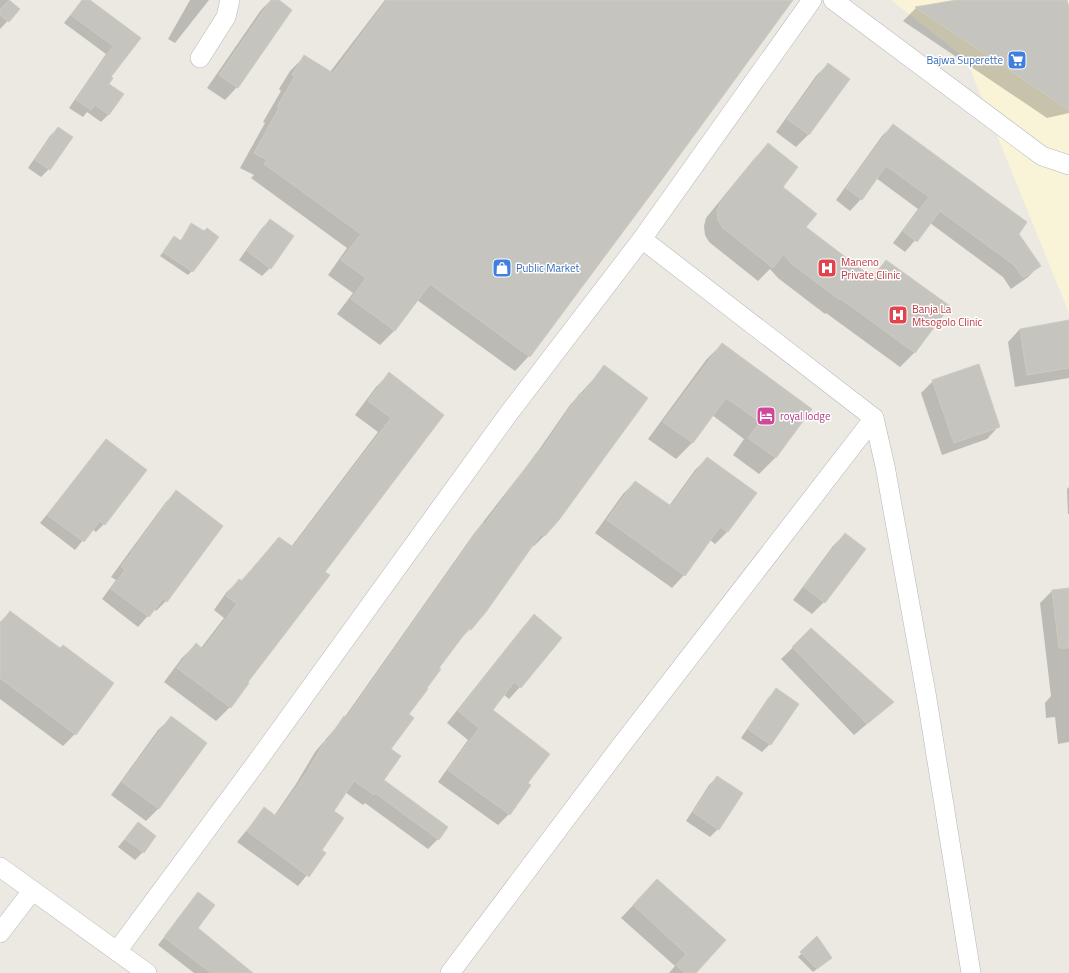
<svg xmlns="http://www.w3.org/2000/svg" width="1069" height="973" font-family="'Titillium Web',sans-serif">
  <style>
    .commercial { fill: #f9f3d8 }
    .shadow { fill: #0003 }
    .building { fill: #c6c4be; stroke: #cecbc0 }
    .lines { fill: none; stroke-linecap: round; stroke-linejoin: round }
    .street-casing { stroke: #b3b6ba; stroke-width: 20 }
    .street { stroke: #fff; stroke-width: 19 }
    .labels { text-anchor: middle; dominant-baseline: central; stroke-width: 3; stroke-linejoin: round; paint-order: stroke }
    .shop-label { font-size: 11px; fill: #366cbe; stroke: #fff; text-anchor: end }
    .health-label { font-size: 11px; fill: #be3a42; stroke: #fff; text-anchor: start }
    .hotel-label { font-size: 11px; fill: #b23c85; stroke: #fff; text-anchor: start }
  </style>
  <rect width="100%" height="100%" fill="#ebe9e1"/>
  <path class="commercial" d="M891 0H1069V313L966 59Z"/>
  <g class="shadow">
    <path d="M0 0H9L19 9 0 29Z"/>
    <path d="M82 0H88L139 38 110 77 108 84 109 114 101 122 87 112 83 117 69 108 106 54 64 23Z"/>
    <path d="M190 0H209L175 43 168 39Z"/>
    <path d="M271 0H277L291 10 237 87 225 100 207 88 261 10Z"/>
    <path d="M385 0H791L529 356 515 371 417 300 395 330 380 345 337 314 353 293 328 275 347 248 251 178 254 175 240 168 265 123 263 122 281 91 279 89 290 71 304 57 330 72Z"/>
    <path d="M958 0H1066L1069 11V113L1047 118 903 21 916 8Z"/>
    <path d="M828 64 849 79 808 135 796 147 776 132 816 76Z"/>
    <path d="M893 125 1018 234 1039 266 1028 277 1011 289 1003 277 930 223 905 252 893 243 918 209 876 178 861 199 850 211 836 200 882 136Z"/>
    <path d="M58 128 49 169 41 177 28 168 50 136Z"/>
    <path d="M768 144 781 187 804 228 870 278 886 261 948 306 914 353 900 367 826 313 825 314 778 278 770 269 758 281 709 242 705 235 704 226 706 218 754 159Z"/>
    <path d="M270 220V268L262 276 239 260 262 228Z"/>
    <path d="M191 225 192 271 188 275 160 256 174 238 180 241Z"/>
    <path d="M1069 321V378L1015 387 1008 342 1020 329Z"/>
    <path d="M722 344 811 410 775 458 759 474 733 455 744 439 712 415 692 443 676 459 648 439 706 360Z"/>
    <path d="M605 366 558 519 544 536 534 546 532 545 470 629 460 639 438 668 408 714 390 750 383 780 438 839 428 849 365 803 363 805 345 792 332 811 320 850 325 853 298 886 237 842 264 809 274 816 296 784 315 752 344 718 473 535 536 454 570 405Z"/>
    <path d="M389 374 443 415 324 572 246 682 248 684 230 707 216 721 164 682 182 658 196 644 201 648 224 618 214 610 226 593 239 580 241 581 279 538 291 547 378 432 355 415 376 387Z"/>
    <path d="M933 381 999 426 987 439 942 455 921 393Z"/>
    <path d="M107 441 146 470 104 524 96 532 92 529 75 550 40 523Z"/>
    <path d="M707 458 755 493 727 532 715 544 710 540 684 575 672 588 595 533 623 494 635 482 669 506 695 470Z"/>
    <path d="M1069 487V514H1068L1067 489Z"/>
    <path d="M176 492 221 526 166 601 156 611 154 609 138 627 102 599 116 580 111 577 166 502Z"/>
    <path d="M845 534 864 549 824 602 812 614 793 600 833 546Z"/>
    <path d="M1069 589V742L1058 744 1055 717 1046 718 1045 703 1051 696 1040 603 1052 591Z"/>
    <path d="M10 612 75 734 63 746 0 699V622Z"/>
    <path d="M535 616 520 687 509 699 503 694 491 710 509 814 498 825 438 782 468 740 447 723 523 627Z"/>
    <path d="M811 630 893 702 854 735 781 659Z"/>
    <path d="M776 690 770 744 762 752 741 738 768 698Z"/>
    <path d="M171 718 206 744 158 809 146 821 111 795 158 730Z"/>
    <path d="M717 777 718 829 710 837 686 821 709 785Z"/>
    <path d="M138 823 143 852 135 860 118 847Z"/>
    <path d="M657 880 695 973H669L675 966 621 918Z"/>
    <path d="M198 894 197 928 251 973H194L158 945Z"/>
    <path d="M817 938 831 958 813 972 798 957Z"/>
  </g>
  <g class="building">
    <path d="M9 0 20 9 9 22 0 15V10Z"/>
    <path d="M82 0H90L141 38 111 77 113 78 109 84 124 94 109 115 95 105 91 110 76 100 113 46 71 15Z"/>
    <path d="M271 0H279L292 10 238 88 219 75Z"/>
    <path d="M387 0H793L663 178 530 357 430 284 395 331 351 299 366 278 341 260 361 234 264 164 267 160 254 153 279 108 277 107 295 76 292 75 304 55 333 73Z"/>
    <path d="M957 0H1067L1069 7V110L915 7Z"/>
    <path d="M828 63 850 79 809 135 787 119Z"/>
    <path d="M893 124 1027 222 1019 234 1041 266 1023 278 1014 265 940 211 917 242 903 231 929 197 886 166 862 200 846 188Z"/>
    <path d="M58 127 73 137 50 170 35 160Z"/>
    <path d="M768 143 798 167 783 187 817 214 806 227 873 278 886 260 950 306 915 353 841 299 840 300 792 264 783 254 773 268 723 228 718 220 717 211 720 203Z"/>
    <path d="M270 219 294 236 271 269 247 251Z"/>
    <path d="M191 223 204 231 207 228 219 237 193 272 163 252 174 236 181 241Z"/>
    <path d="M1069 320V368L1027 375 1020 329Z"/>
    <path d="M722 343 812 409 776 458 748 438 760 422 726 398 693 443 663 422Z"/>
    <path d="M979 364 1000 427 954 443 932 380Z"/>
    <path d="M604 365 648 398 559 520 545 536 541 534 486 612 471 630 469 628 439 668 441 669 427 688 428 689 409 714 414 718 391 749 401 756 384 780 448 827 439 840 375 793 374 795 354 781 334 811 344 818 322 850 326 853 309 877 247 831 264 807 276 816 307 772 325 741 326 742 344 716 346 718 483 523 485 524 538 451 540 452 580 393 582 395Z"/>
    <path d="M389 372 444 415 325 572 330 575 248 682 249 683 231 708 177 668 196 643 203 649 237 604 226 596 239 579 242 581 279 537 293 547 391 418 368 401Z"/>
    <path d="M106 439 147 470 105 525 100 521 84 542 47 515Z"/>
    <path d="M707 457 757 493 728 532 720 527 685 576 607 520 635 481 671 506Z"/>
    <path d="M176 490 223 526 167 602 163 599 149 617 111 589 125 570 121 567Z"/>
    <path d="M845 533 866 549 825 603 804 587Z"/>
    <path d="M1069 588V648H1059L1052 590Z"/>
    <path d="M10 611 60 648 63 645 114 683 76 735 0 678V624Z"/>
    <path d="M534 614 562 638 521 688 514 682 493 710 550 754 528 783 531 785 510 815 448 770 479 728 458 711Z"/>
    <path d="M811 628 894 702 867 724 792 647Z"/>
    <path d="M776 688 799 704 771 745 748 729Z"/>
    <path d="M171 716 207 743 159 809 122 782Z"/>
    <path d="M717 776 743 793 719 830 693 812Z"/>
    <path d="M138 822 156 836 144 853 125 839Z"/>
    <path d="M657 879 726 940 696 973H685L676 965 686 954 633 905Z"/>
    <path d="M198 892 215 905 198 928 253 973H211L164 937Z"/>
    <path d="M817 936 832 958 817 969 800 952Z"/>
  </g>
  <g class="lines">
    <g class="street-casing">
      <g id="street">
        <path d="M833 0 1042 156 1069 165"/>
        <path d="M200 58 226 17 230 0"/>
        <path d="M874 418 885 466 927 699 971 973"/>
        <path d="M0 867 147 973"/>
        <path d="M0 933 32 891"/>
        <path d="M117 951 256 763 506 417 642 239 812 0"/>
        <path d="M450 973 620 747 874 418 642 239"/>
      </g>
    </g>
    <use href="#street" class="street"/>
  </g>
  <defs>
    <g id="supermarket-square" transform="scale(1)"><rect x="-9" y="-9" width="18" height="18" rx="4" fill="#3f7fe0" stroke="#fff"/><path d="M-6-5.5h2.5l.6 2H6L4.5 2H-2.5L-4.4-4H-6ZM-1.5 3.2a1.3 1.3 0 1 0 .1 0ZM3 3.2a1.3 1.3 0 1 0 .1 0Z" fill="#fff"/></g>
    <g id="shop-square" transform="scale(1)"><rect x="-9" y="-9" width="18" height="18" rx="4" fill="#3f7fe0" stroke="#fff"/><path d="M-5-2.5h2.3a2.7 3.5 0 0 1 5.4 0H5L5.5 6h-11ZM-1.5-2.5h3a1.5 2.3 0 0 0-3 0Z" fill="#fff"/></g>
    <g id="hospital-square" transform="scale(1)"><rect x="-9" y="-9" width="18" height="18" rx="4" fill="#e0444e" stroke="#fff"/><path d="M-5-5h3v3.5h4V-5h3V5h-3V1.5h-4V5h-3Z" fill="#fff"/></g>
    <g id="hotel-square" transform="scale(1)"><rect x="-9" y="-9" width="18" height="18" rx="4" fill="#d1479c" stroke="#fff"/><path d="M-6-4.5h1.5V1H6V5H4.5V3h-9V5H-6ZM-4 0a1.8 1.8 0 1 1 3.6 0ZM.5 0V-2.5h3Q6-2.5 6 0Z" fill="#fff"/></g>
  </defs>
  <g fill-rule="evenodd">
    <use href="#supermarket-square" x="1017" y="60"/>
    <use href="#shop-square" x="502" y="268"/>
    <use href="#hospital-square" x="827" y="268"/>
    <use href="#hospital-square" x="898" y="315"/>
    <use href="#hotel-square" x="766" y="416"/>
  </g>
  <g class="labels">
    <g class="shop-label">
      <text x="1003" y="60">Bajwa Superette</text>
      <text x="516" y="268" text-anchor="start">Public Market</text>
    </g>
    <g class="health-label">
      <text x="841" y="262">Maneno<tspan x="841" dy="13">Private Clinic</tspan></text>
      <text x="912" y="309">Banja La<tspan x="912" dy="13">Mtsogolo Clinic</tspan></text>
    </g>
    <g class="hotel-label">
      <text x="780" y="416">royal lodge</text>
    </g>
  </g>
</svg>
